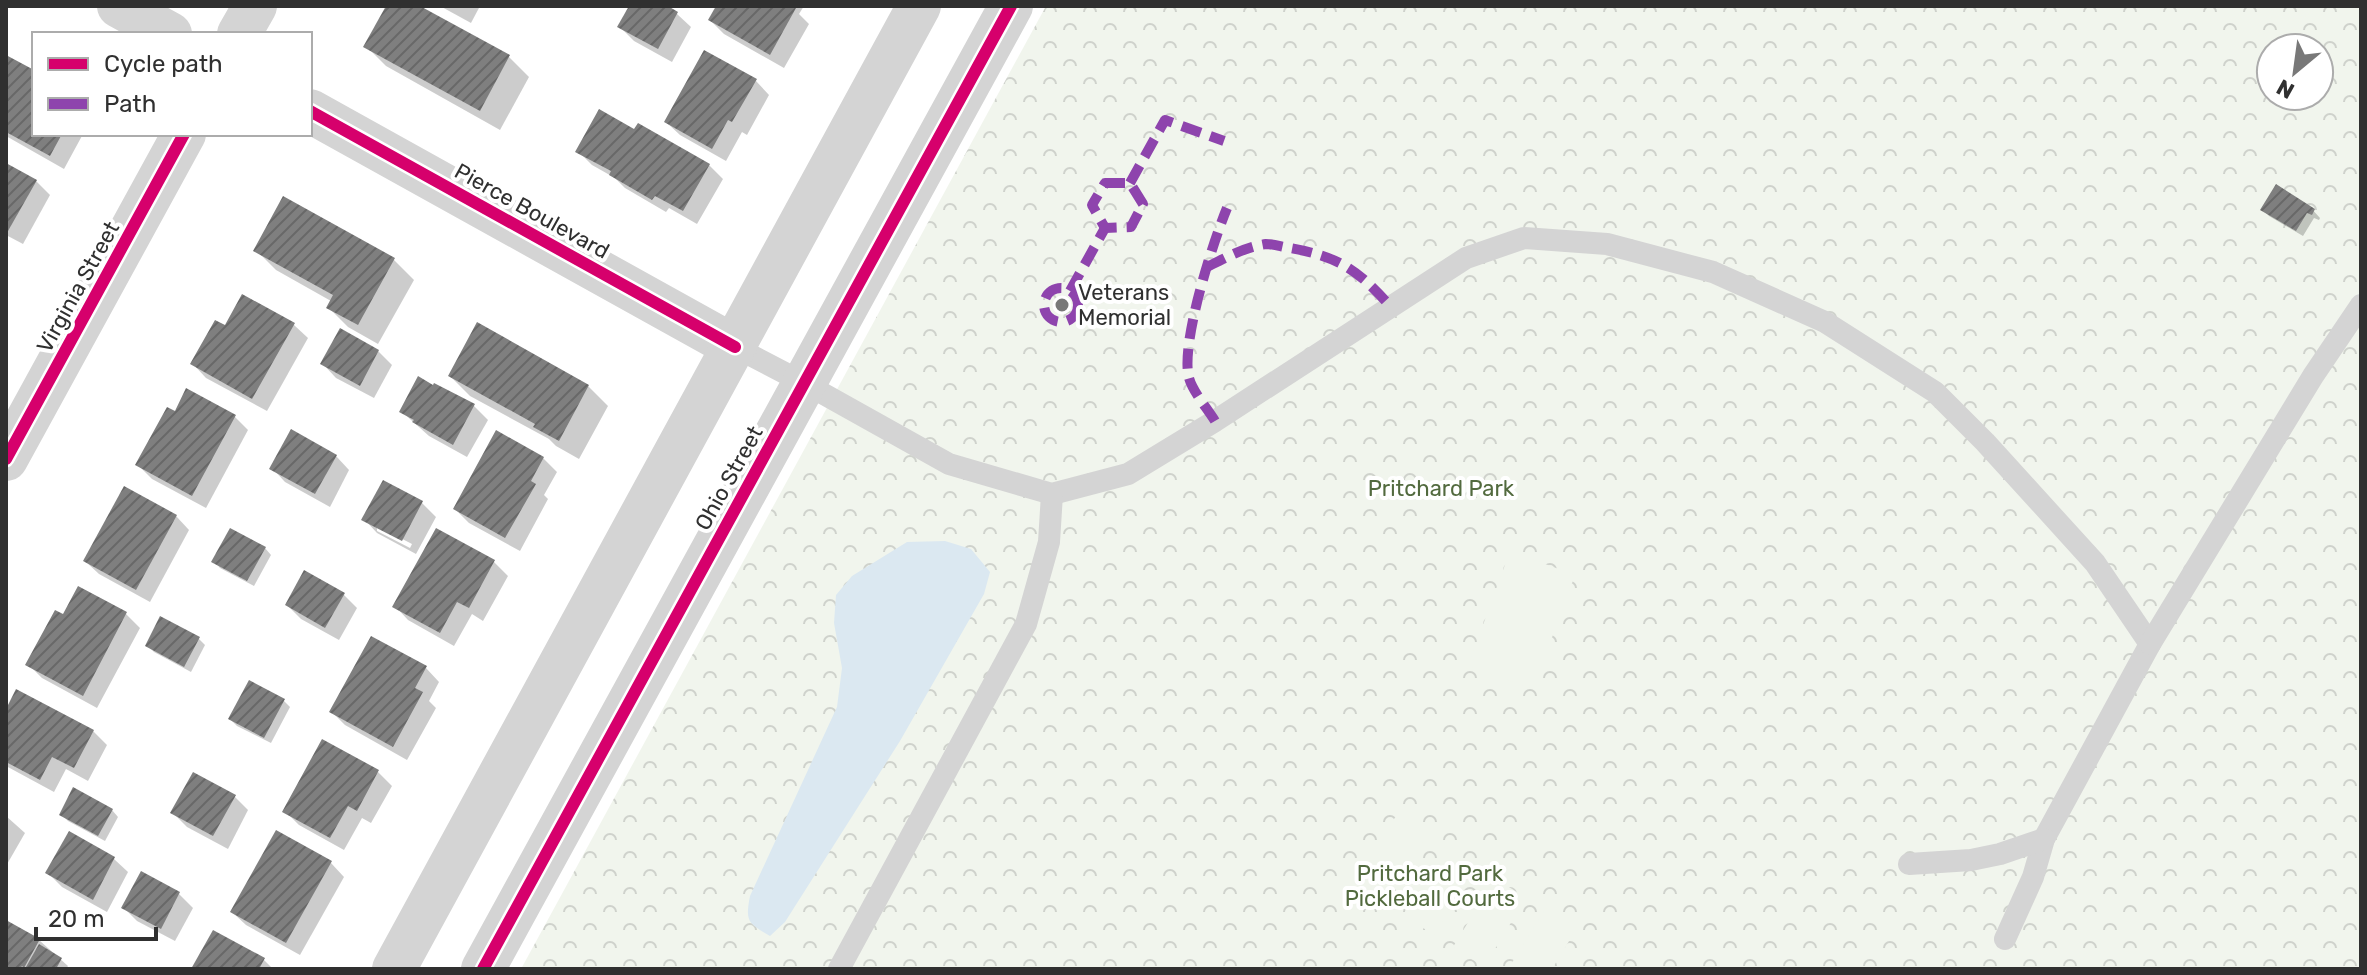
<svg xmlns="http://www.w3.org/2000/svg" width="2367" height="975" font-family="Rubik,sans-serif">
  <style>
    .park { fill: url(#park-crowns); fill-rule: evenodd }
    .pitch { fill: #f1f5ed }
    .water { fill: #dbe8f1 }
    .shadow { fill: #0003; fill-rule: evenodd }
    .building { fill: url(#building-hatch) }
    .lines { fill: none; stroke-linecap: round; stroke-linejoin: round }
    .service { stroke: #d4d4d4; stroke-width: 22 }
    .minor { stroke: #d4d4d4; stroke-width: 44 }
    .tertiary { stroke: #d4d4d4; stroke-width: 44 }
    .quiet { stroke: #8e44ad; stroke-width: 10; stroke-dasharray: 20 10; stroke-linecap: butt }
    .cycleway-casing { stroke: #fff; stroke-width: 17 }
    .cycleway { stroke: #d6006c; stroke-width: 12 }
    .poi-dot { fill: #787878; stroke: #fff; stroke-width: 3 }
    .labels { text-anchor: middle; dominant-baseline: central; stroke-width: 8; stroke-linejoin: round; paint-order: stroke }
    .street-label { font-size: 22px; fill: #303030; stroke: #fff }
    .poi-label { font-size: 22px; fill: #303030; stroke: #fff; text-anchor: start }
    .park-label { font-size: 22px; fill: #526a3e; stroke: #fff }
  </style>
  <defs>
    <pattern id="park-crowns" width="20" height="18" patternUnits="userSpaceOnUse" patternTransform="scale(2)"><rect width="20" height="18" fill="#f1f5ed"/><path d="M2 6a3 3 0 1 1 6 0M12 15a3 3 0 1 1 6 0" fill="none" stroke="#cfd2cc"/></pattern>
    <pattern id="building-hatch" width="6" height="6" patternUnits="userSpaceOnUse" patternTransform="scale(2)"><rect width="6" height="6" fill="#7f7f7f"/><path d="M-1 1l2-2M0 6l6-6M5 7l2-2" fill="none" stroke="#686868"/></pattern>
  </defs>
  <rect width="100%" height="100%" fill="#fff"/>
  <path class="park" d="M1046 6H2361V969H521ZM2271 48H2319V96H2271Z"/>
  <g class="pitch">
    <path d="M1510 551 1575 575 1533 689 1468 666Z"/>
    <path d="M1396 816 1427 835 1384 904 1352 884Z"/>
    <path d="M1445 847 1476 867 1434 935 1403 915Z"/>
    <path d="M1495 878 1526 898 1484 967 1453 947Z"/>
    <path d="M1546 908 1577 928 1552 969H1508Z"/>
  </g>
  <path class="water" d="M945 541 971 549 990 572 984 594 900 741 785 922 770 936C748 923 745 922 750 896L837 707 842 668 834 623 836 595 852 576 907 542Z"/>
  <g class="shadow">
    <path d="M388 6H416L509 57 529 77 500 130 386 66 366 46Z"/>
    <path d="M440 6H480L471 23Z"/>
    <path d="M631 6H664L677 14 691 27 672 62 634 41 620 27Z"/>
    <path d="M718 6H804L799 14 809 24 784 68 724 34 710 20Z"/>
    <path d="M6 57 34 72V134H83L64 169 6 136Z"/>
    <path d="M756 81 769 95 747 135 742 132 726 161 680 135 666 122Z"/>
    <path d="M635 132 709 165 723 179 697 224 669 208 666 212 625 188 615 178 592 165 578 151Z"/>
    <path d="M6 165 36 181 50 195 23 244 6 235Z"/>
    <path d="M2310 207 2320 218 2319 220 2314 218 2303 236 2269 216 2263 210Z"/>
    <path d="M256 250 394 260 414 280 378 344 348 327 328 307 331 301 276 270Z"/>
    <path d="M294 325 308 338 267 411 206 378 193 364 226 328Z"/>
    <path d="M378 351 392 365 374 398 336 378 323 364Z"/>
    <path d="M450 376 588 386 608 406 579 459 556 446 549 439 470 396Z"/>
    <path d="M474 406 488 420 467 457 429 436 401 411Z"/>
    <path d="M175 414 234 416 248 430 206 508 152 479 138 465Z"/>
    <path d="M336 456 349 470 330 507 285 482 272 468Z"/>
    <path d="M543 458 557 472 544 495 548 499 520 551 469 523 455 509Z"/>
    <path d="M384 482 422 503 436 517 416 554 377 533 364 519ZM377 526 412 544 410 548 377 531Z"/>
    <path d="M176 516 189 530 150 602 99 574 85 561Z"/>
    <path d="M437 530 494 562 508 576 483 621 472 614 454 646 408 620 395 606Z"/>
    <path d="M265 548 271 555 254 586 220 568 214 561Z"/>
    <path d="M79 589 126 614 140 628 97 708 42 678 28 664 64 617Z"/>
    <path d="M343 594 357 608 339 640 301 619 287 605Z"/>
    <path d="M199 639 205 645 191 672 154 652 147 645Z"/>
    <path d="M426 668 439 682 429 701 436 708 407 760 345 725 331 711Z"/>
    <path d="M17 692 93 731 107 745 88 781 66 769 54 792 6 766V714Z"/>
    <path d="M284 701 290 707 271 743 237 726 230 719Z"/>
    <path d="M378 772 392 786 371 823 362 818 344 850 299 825 285 811Z"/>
    <path d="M235 797 248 810 228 849 187 827 173 813Z"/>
    <path d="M112 810 118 817 105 841 68 821 61 814Z"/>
    <path d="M6 816 25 833 6 866Z"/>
    <path d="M70 834 114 859 128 872 107 912 62 887 48 873Z"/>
    <path d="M331 863 344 877 300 955 246 925 232 912Z"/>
    <path d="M179 894 193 908 175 941 137 921 123 907Z"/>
    <path d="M6 923 39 940 68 966 66 969H6Z"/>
    <path d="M264 960 273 969H194Z"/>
  </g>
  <g class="building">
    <path d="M386 6H420L510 55 480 111 363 47Z"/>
    <path d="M629 6H668L678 12 658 49 617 27Z"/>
    <path d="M716 6H792L796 8 770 55 708 20Z"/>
    <path d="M704 50 757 79 732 122 728 120 712 149 664 122Z"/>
    <path d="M6 55 34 70V134H62L50 156 6 132Z"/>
    <path d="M599 109 634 129 638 123 710 164 683 211 655 196 652 200 609 175 611 171 575 152Z"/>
    <path d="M6 163 37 180 8 231 6 230Z"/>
    <path d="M2276 184 2315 209 2312 215 2307 213 2296 231 2260 210Z"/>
    <path d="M283 196 395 258 358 325 326 308 333 295 253 251Z"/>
    <path d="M242 294 295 323 252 399 190 364 215 320 225 325Z"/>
    <path d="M477 322 589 385 559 441 533 427 535 424 448 376Z"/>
    <path d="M340 328 379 350 360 386 320 364Z"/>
    <path d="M418 376 433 385 434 383 475 404 453 445 412 422 414 420 399 412Z"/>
    <path d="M186 388 236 415 192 496 135 465 167 407 175 411Z"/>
    <path d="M291 429 337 455 315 494 269 469Z"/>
    <path d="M496 430 544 457 531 481 536 484 505 538 453 509Z"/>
    <path d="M383 480 423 501 402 541 361 520Z"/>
    <path d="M124 486 177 515 136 590 83 561Z"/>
    <path d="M230 528 266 547 247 581 211 562Z"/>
    <path d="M436 528 495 560 469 608 457 602 440 633 392 607Z"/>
    <path d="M304 570 345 593 325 628 285 605Z"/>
    <path d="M78 586 127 612 83 696 25 665 55 610 63 614Z"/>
    <path d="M160 616 200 637 184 667 145 646Z"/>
    <path d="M371 636 427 666 415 688 423 692 393 747 329 712Z"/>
    <path d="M249 680 285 699 264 738 228 719Z"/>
    <path d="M16 689 94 730 74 768 52 757 40 780 6 762V709Z"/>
    <path d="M322 739 379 770 357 811 348 806 330 838 282 812Z"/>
    <path d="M193 772 236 795 213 836 170 813Z"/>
    <path d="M73 787 113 809 98 836 59 815Z"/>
    <path d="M276 830 332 861 286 943 230 912Z"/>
    <path d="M69 831 115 857 93 900 45 873Z"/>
    <path d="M141 871 180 892 161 929 121 908Z"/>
    <path d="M6 920 40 939 24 968 22 966 20 969H6Z"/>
    <path d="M213 930 265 958 259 969H191Z"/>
    <path d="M39 944 62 958 56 969H30L26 967Z"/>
  </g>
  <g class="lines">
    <g class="service">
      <path d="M735 347 804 383 949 464 1052 494 1128 474 1215 421 1466 258 1524 238 1607 244 1713 272 1825 322 1935 392 1985 442 2095 563 2150 644 2044 839 2033 877 2005 939"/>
      <path d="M2150 644 2313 376 2361 305"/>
      <path d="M1909 864 1971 860 2000 854 2044 839"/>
      <path d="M839 969 1026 624 1049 542 1052 494"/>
    </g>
    <g class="minor">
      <path d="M119 6 170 34"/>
      <path d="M239 34 255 6"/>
      <path d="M310 111 735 347"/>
      <path d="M6 459 184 134"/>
    </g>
    <g class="tertiary">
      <path d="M394 969 919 6"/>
      <path d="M483 969 1011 6"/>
    </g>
    <g class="quiet">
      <path d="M1105 183H1130L1143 204 1131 227 1105 228 1092 205Z"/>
      <path d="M1130 183 1165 120 1224 141"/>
      <path d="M1207 267C1225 258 1245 247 1266 244 1273 244 1283 247 1290 248 1340 257 1358 270 1391 307"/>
      <circle cx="1061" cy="305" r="17"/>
      <path d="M1070 291 1105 228"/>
      <path d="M1215 421C1207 408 1193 392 1189 378 1180 344 1213 242 1227 208"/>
    </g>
    <g class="cycleway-casing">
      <g id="cycleway">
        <path d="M310 111 735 347"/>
        <path d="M6 459 184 134"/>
        <path d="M483 969 1011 6"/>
      </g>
    </g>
    <use href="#cycleway" class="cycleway"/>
  </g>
  <circle class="poi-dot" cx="1062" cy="305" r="8"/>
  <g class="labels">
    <g class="street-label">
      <text transform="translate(532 211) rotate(29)">Pierce Boulevard</text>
      <text transform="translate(78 287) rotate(-61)">Virginia Street</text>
      <text transform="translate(729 478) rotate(-61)">Ohio Street</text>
    </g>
    <g class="poi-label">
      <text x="1078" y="292">Veterans<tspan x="1078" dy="25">Memorial</tspan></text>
    </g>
    <g class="park-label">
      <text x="1441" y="488">Pritchard Park</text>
      <text x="1430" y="873">Pritchard Park<tspan x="1430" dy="25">Pickleball Courts</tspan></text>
    </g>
  </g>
  <rect width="2367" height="975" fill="none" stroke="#303030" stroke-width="16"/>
  <rect x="32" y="32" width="280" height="104" fill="#ffffff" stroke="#acacac" stroke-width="2"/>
  <rect x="48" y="58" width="40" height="12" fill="#d6006c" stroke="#acacac" stroke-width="2"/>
  <text x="104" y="72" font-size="24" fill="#303030">Cycle path</text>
  <rect x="48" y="98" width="40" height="12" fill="#8e44ad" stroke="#acacac" stroke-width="2"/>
  <text x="104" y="112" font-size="24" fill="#303030">Path</text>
  <g transform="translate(2295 72) rotate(209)"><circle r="38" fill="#ffffff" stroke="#acacac" stroke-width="2"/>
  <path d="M0-6L14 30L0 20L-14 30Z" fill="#787878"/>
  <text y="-12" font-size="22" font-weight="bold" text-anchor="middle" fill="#303030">N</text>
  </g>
  <path d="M36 927v12h120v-12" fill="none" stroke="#303030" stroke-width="4"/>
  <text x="48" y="927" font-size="24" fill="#303030" stroke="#ffffff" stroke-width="6" paint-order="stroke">20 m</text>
</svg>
